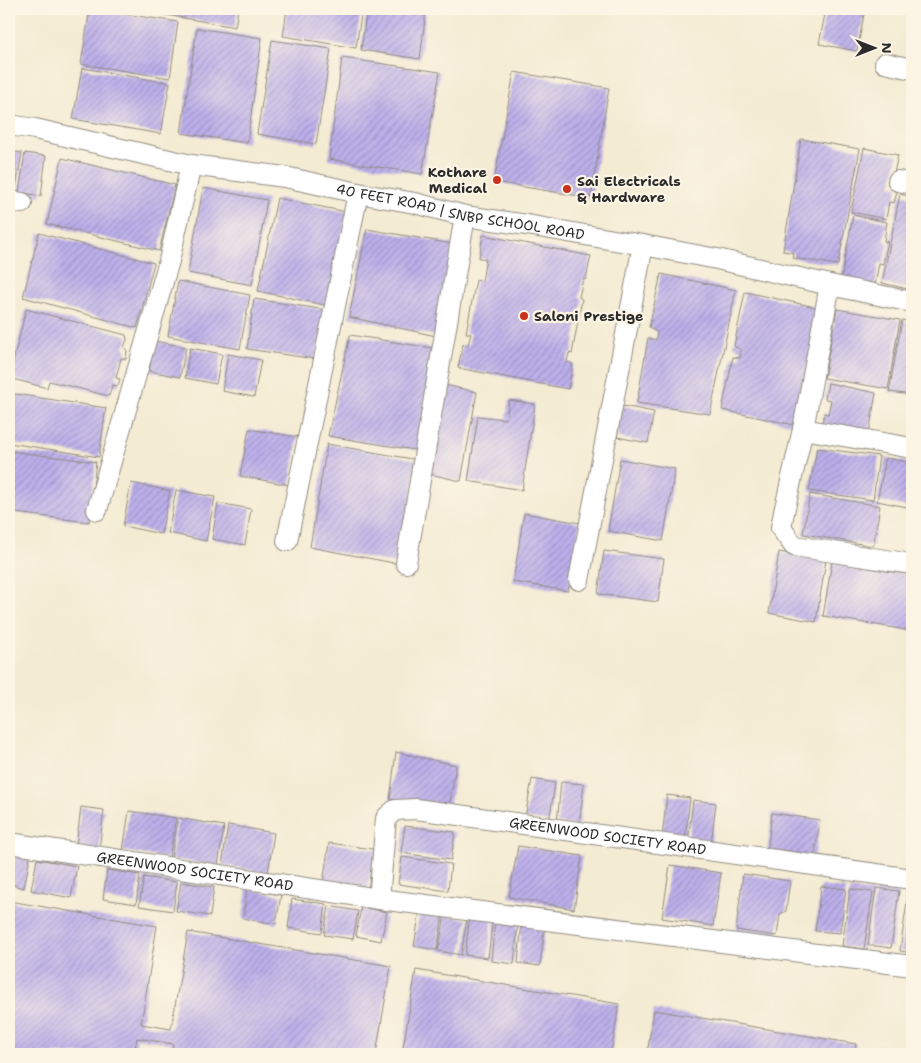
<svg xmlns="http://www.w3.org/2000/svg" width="921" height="1063" font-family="'Shantell Sans',sans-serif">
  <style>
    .building { fill: url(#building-hatch) }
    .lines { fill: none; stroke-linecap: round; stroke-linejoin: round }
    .street-casing { stroke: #908b7f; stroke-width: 22 }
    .street { stroke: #fff; stroke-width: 20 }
    .poi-dot { fill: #c8321e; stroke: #fcf5e5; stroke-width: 2 }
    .labels { text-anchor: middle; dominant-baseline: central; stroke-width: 4.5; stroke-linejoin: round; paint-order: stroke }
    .poi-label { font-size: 14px; font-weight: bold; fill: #2b2b2b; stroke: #fcf5e5; text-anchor: start }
    .street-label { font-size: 14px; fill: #2b2b2b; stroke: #fcf5e5 }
  </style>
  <defs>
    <pattern id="building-hatch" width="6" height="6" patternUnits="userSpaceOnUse" patternTransform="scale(1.25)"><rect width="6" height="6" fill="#bdb0ec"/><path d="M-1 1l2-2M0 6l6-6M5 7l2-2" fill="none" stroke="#9a8fbf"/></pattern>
  </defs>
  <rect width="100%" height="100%" fill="#fcf5e5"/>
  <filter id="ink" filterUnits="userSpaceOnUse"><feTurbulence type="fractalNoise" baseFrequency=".02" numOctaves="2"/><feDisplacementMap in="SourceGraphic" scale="10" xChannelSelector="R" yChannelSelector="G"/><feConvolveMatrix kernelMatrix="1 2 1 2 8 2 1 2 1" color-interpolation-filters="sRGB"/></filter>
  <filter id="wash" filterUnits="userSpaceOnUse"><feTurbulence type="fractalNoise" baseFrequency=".0096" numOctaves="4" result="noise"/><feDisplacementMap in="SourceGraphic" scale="20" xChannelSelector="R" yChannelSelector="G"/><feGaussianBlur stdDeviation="1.12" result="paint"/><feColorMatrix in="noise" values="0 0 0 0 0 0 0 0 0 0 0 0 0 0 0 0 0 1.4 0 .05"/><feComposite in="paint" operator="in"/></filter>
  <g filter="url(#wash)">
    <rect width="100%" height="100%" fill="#f4ebd3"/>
    <g id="blocks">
      <g class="building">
        <path d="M90 9 178 22 170 78 81 64Z"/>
        <path d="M162 9H238L235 27 161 14Z"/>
        <path d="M287 9H362L356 48 283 36Z"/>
        <path d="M367 9H411L426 11 420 59 361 50Z"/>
        <path d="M826 9H865L857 51 819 44Z"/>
        <path d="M197 28 262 38 247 143 181 133Z"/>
        <path d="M272 40 331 49 316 144 257 134Z"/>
        <path d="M342 58 440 72 422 174 329 159Z"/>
        <path d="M82 68 170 83 161 134 73 119Z"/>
        <path d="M514 72 609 88 591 198 494 182Z"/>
        <path d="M801 139 860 149 838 265 793 258 794 253 783 251Z"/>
        <path d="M864 148 898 155 891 186 898 187 894 203 889 202 886 219 851 212Z"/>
        <path d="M9 151 22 153 15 193 9 192Z"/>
        <path d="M25 153 46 156 41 196 19 192Z"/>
        <path d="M62 158 175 185 159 251 47 224Z"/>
        <path d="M203 188 267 200 252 285 188 273Z"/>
        <path d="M900 194 912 197V290L882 283Z"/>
        <path d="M277 198 347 212 329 306 258 291Z"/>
        <path d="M853 215 887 222 884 241 888 242 883 264 879 263 875 285 841 279Z"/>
        <path d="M367 229 453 244 436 336 349 317Z"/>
        <path d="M39 233 154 263 137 328 23 297Z"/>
        <path d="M483 235 591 256 586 279H583L579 297 582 299 572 354 569 353 567 362 573 364 568 389 458 368 463 344 468 346 471 333H466L476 280 482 281 486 259 479 258Z"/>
        <path d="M661 274 736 290 710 414 637 403 648 338 656 340 657 332 649 327Z"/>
        <path d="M178 281 250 295 240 349 168 336Z"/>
        <path d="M745 292 820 308 795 425 722 410 733 357 740 358 741 350 734 346Z"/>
        <path d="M254 299 327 310 315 359 247 349Z"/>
        <path d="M26 309 126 335 127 340 124 347 127 351 126 359 121 358 116 378 120 379 118 386 112 385 109 396 49 381 47 388 9 378Z"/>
        <path d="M837 309 900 320 888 389 824 378Z"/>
        <path d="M902 320 912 322V395L889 392Z"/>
        <path d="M350 335 439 349 421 451 328 436Z"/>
        <path d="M155 341 186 347 180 377 149 371Z"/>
        <path d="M190 348 222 354 216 384 185 378Z"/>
        <path d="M228 354 261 360 254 397 222 391Z"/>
        <path d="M828 383 876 393 869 433 822 424 824 413 828 414 831 400 825 399Z"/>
        <path d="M440 384 477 392 461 481 425 473Z"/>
        <path d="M9 393 106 408 99 457 9 443Z"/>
        <path d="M509 400 535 404 522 490 468 481 478 416 506 419Z"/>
        <path d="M623 406 654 412 648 443 617 437Z"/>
        <path d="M249 429 298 437 290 485 240 476Z"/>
        <path d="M327 444 418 460 399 564 310 547Z"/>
        <path d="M817 448 879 456 873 500 809 491Z"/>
        <path d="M9 451 96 462 89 522 15 513 11 505H9Z"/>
        <path d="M886 458 912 463V508L877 501Z"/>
        <path d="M620 459 675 469 663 541 608 531Z"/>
        <path d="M131 483 170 491 161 534 123 526Z"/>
        <path d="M176 490 215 497 206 541 168 533Z"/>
        <path d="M810 494 880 506 873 546 803 534Z"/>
        <path d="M218 503 251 509 245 545 212 539Z"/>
        <path d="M524 513 580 523 568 591 513 582Z"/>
        <path d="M604 551 664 559 658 602 598 594Z"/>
        <path d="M779 552 826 560 816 622 769 613Z"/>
        <path d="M832 562 912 575V631L823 616Z"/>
        <path d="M396 752 456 765 449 809 390 799Z"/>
        <path d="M532 779 555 783 549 822 525 818Z"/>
        <path d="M561 782 584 784 579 826 557 823Z"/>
        <path d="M667 795 690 798 685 839 662 837Z"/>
        <path d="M693 800 716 803 711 844 688 842Z"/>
        <path d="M81 807 104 810 99 850 76 847Z"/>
        <path d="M129 811 176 818 169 859 123 851Z"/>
        <path d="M772 813 820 820 814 860 767 853Z"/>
        <path d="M178 818 224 826 218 866 171 859Z"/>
        <path d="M228 825 274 833 268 873 222 865Z"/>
        <path d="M405 826 455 832 451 860 401 853Z"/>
        <path d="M911 834H912V874L907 873Z"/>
        <path d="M329 843 380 850 378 871 371 870 368 890 323 883Z"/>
        <path d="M518 846 582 856 574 909 509 897Z"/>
        <path d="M9 852 30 857 24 888 9 884Z"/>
        <path d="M402 857 451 864 448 891 398 884Z"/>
        <path d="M37 859 77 866 71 898 31 890Z"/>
        <path d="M670 865 721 873 713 926 662 918Z"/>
        <path d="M107 870 140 875 136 904 103 899Z"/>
        <path d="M743 874 790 881 786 911 780 914 777 936 736 930Z"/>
        <path d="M144 877 177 882 173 911 139 906Z"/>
        <path d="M181 882 214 887 210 916 176 911Z"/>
        <path d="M821 886 846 889 840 933 815 931Z"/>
        <path d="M876 888 899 891 891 948 868 945Z"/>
        <path d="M247 889 281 895 276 924 243 918Z"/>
        <path d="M850 889 873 892 864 949 842 946Z"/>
        <path d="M908 894 912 895V953L900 951Z"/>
        <path d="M292 899 326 904 322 933 288 928Z"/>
        <path d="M9 901 157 926 141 1024 171 1029 188 932 391 966 376 1054H171L173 1044 137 1038 134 1054H9Z"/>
        <path d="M329 906 358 911 353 939 324 935Z"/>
        <path d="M361 907 387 912 381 941 356 936Z"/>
        <path d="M420 910 443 914 437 950 414 946Z"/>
        <path d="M470 914 493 916 488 958 465 955Z"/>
        <path d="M445 915 467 919 461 955 438 951Z"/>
        <path d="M495 920 518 922 514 964 491 961Z"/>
        <path d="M522 922 545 924 540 966 518 963Z"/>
        <path d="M416 970 619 1004 611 1054H402Z"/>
        <path d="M654 1010 856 1044 855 1054H647Z"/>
        <path d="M881 1048 910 1053V1054H880Z"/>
      </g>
    </g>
  </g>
  <g filter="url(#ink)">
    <use href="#blocks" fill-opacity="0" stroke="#908b7f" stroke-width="1"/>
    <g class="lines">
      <g class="street-casing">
        <g id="street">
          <path d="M885 63 912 69"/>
          <path id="s1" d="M9 125 35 129 191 165 285 177 358 193 415 203 465 216 527 225 643 245 717 259 830 285 912 302"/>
          <path d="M898 181 912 184"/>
          <path d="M9 201 22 203"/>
          <path d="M830 285 803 429 784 512 781 528 794 546 912 564"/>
          <path d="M803 429 912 448"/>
          <path d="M97 510 169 261 191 165"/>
          <path d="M287 541 358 193"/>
          <path d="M406 563 465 216"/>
          <path d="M579 580 643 245"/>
          <path id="s2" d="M9 843 379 899 912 966"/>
          <path id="s3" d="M379 899 386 818 395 810 416 809 912 879"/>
        </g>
      </g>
      <use href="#street" class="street"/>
    </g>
  </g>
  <g class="poi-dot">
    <circle cx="497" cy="180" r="5"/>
    <circle cx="567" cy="189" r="5"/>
    <circle cx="524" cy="316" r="5"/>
  </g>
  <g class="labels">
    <g class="poi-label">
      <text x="487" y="172" text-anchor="end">Kothare<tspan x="487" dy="16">Medical</tspan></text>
      <text x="577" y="181">Sai Electricals<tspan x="577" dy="16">&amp; Hardware</tspan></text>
      <text x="534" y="316">Saloni Prestige</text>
    </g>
    <g class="street-label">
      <text stroke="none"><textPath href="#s1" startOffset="460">40 FEET ROAD | SNBP SCHOOL ROAD</textPath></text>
      <text stroke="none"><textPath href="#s3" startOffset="308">GREENWOOD SOCIETY ROAD</textPath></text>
      <text stroke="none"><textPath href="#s2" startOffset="188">GREENWOOD SOCIETY ROAD</textPath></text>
    </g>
  </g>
  <rect width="921" height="1063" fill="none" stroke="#fcf5e5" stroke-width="30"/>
  <g transform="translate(874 48) rotate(90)" stroke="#fcf5e5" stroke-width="4" paint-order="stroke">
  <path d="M0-4L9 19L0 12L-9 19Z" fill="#2b2b2b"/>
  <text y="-8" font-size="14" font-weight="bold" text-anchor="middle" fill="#2b2b2b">N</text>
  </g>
</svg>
